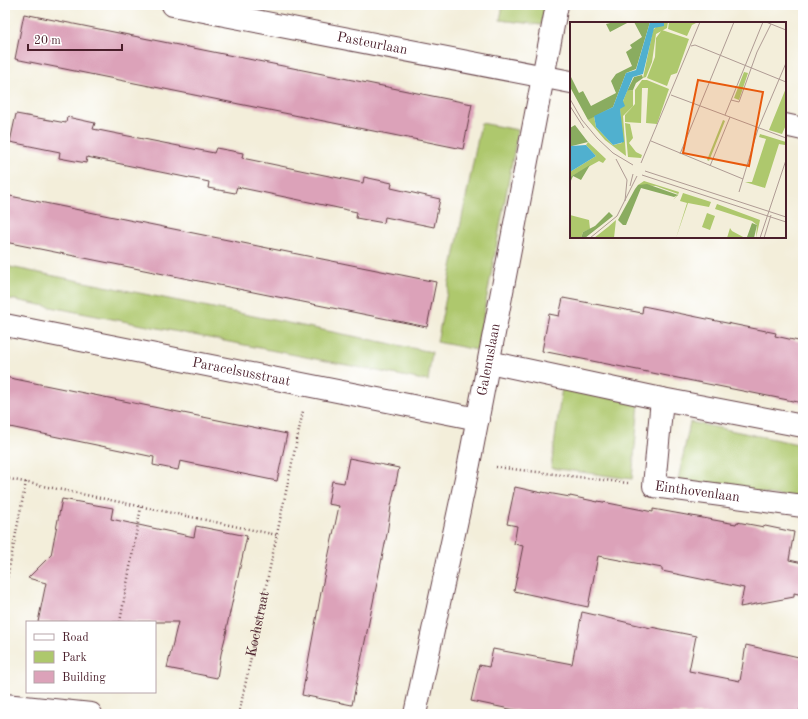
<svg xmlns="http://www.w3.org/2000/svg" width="808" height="719" font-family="'Old Standard TT',serif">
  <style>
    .green { fill: #aec86d; stroke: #7c744c }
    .building { fill: #dca2b9 }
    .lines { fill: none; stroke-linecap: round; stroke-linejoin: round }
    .minor-casing { stroke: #633e45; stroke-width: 24 }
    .path { stroke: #633e45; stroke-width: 2.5; stroke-dasharray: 1 3; stroke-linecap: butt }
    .minor { stroke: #fff; stroke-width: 22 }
    .labels { text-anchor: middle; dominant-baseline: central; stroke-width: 4; stroke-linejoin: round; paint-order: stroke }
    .street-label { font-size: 14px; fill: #4a1f2b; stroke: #fff }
    .inset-road { fill: none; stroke: #af9b94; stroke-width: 1 }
    .view { fill: #e8590c; fill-opacity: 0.15; stroke: #e8590c; stroke-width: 2 }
    .inset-edge { fill: none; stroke: #4a1f2b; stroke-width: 2 }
  </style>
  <rect width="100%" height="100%" fill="#fff"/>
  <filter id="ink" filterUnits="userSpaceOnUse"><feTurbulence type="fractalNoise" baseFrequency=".025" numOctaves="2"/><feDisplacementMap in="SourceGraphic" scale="8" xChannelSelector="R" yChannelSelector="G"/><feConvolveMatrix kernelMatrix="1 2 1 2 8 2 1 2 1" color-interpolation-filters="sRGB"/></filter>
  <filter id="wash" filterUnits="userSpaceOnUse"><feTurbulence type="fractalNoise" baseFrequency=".012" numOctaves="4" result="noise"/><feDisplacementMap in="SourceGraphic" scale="16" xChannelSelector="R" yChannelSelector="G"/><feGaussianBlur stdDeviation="0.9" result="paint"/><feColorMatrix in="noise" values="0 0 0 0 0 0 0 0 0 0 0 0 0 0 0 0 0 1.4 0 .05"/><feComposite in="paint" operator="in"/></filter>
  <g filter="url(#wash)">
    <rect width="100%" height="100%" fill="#f3eeda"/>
    <g class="green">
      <path d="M503 5H545L541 25 500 20Z"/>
      <path d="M481 123 518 130 477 350 437 342Z"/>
      <path d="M5 266 432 352 428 381 5 298Z"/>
      <path d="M562 387 639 403 632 479 551 468Z"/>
      <path d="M690 422 803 445V499L678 480Z"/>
    </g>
    <g id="blocks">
      <g class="building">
        <path d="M24 14 472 104 463 149 15 59Z"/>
        <path d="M16 114 66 123 67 117 95 123 93 129 214 153 216 148 243 153 242 158 363 183 364 177 392 183 391 188 440 199 434 227 385 217 384 223 356 218 357 212 237 187 235 193 208 188 209 182 87 157 86 163 59 158 60 152 10 142Z"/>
        <path d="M5 195 436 282 427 327 5 242Z"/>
        <path d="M563 298 642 313 643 306 776 333 775 336 803 342V403L542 351 549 314 559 316Z"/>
        <path d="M5 377 287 434 277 481 180 461 178 470 153 465 154 457 5 426Z"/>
        <path d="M349 458 399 468 391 506 387 534 352 705 302 695 322 587 339 506 328 504 332 481 344 483Z"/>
        <path d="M515 487 542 493V492L570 497V496L598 502V501L653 512V509L736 524 737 522 764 527 765 526 794 532 789 560 803 563V595L794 593V597L740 607 744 588 662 571V568L598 556 588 607 514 591 523 546 514 544 517 526 507 524Z"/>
        <path d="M62 499 113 508 111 519 194 537 196 526 247 536 226 630H227L221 654 217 678 167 668 178 622H38L46 583 28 578 51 555Z"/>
        <path d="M582 612 651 628V627L696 636 689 671 740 681 746 645 803 658V697L799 714H534L471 701 479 665 489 667 493 649 572 664Z"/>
      </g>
    </g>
  </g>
  <g filter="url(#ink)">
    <use href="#blocks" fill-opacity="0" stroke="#633e45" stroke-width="1"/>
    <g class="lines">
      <g class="minor-casing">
        <g id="minor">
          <path id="s2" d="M173 5 571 82"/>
          <path d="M785 125 803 129"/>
          <path id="s3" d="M5 325 478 419"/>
          <path d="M489 362 662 399 803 426"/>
          <path id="s4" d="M662 399 654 486 803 506"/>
          <path d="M5 705 91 714"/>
          <path id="s5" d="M415 714 469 464 543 77 557 5"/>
        </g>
      </g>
      <g class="path">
        <path d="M496 467 628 483"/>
        <path d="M5 478 277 535"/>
        <path d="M5 589 26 482"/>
        <path d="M120 622 141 507"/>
        <path id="s1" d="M239 714 303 411"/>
      </g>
      <use href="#minor" class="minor"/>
    </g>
  </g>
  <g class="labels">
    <g class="street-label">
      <text stroke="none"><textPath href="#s2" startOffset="203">Pasteurlaan</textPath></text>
      <text stroke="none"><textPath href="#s5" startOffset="362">Galenuslaan</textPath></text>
      <text stroke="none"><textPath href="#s3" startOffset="241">Paracelsusstraat</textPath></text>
      <text stroke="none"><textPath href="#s4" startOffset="131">Einthovenlaan</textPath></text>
      <text stroke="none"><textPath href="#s1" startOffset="92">Kochstraat</textPath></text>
    </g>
  </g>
  <g transform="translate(570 22)">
    <rect width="216" height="216" fill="#f3eeda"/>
    <path d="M94 0H98L97 6 86 12 82 40 76 55 73 56 83 8 87 4H94ZM99 0H128L122 3 117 14 98 7ZM92 8 119 17 107 51 101 53 97 64 77 56 85 35 86 16ZM174 50 178 51 169 78 164 76ZM72 58H77L99 67 87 102 76 101 78 66H72L71 101 55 100V93L65 82V68ZM216 66V103L212 112 199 108ZM63 68V84L53 94 56 134 35 118 18 98 24 94 26 105 43 123 52 121 50 87 57 69ZM153 98 155 99 139 139 137 138ZM55 101 60 102 63 116 59 121 66 130 72 133 71 136 58 135ZM190 112 216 120 215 123 209 122 195 166 175 160H182L196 117 189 115ZM18 120 36 137 33 141 29 139 0 155V150L26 134 16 123ZM74 159 109 170 108 173 103 178 108 172 86 164 68 163ZM113 171 141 180 139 185 118 181 106 216 117 181 110 179ZM147 182 190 198 186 216 187 203 182 199 145 187ZM137 191 145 194 140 208 132 205ZM0 193 19 198 20 207 13 210 11 216H0ZM46 198 44 216H24L38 205ZM160 206 162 209 175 216H157Z" fill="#aec86d"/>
    <path d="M44 0H59L40 10 36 2ZM64 0H80L66 47 56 51 43 85 18 98 0 65V53L9 71 13 69 21 84 46 71 41 59 46 52 62 44 56 30 62 26 60 23 72 15ZM72 53 73 56 66 61 63 68 57 69 64 55ZM5 103 18 120 2 124 0 127V106ZM20 143 11 158 3 154 0 161V155ZM77 162 108 173 104 175 71 166 56 203H53L48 198 65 167 68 163ZM39 190 43 194 15 216H11L13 210 25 204ZM182 201 187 203 184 216 177 215Z" fill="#8aac60"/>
    <path d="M80 0H94V4L84 6 73 52 63 55 53 79 55 84 50 87 54 120 43 123 26 105 24 94 43 85 56 51 66 48ZM16 123 26 134 0 150 1 124Z" fill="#50b0cf"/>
    <path class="inset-road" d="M196 0 216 8M121 24 125 23 216 60M101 73 216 116M0 77 12 98 27 116 43 131 63 143M161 78 169 80 187 30 201 2M0 84 14 106M155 93 193 0M81 119 173 157M110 132 164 0M46 137 57 158 55 179M71 141 130 0M140 144 160 95M75 149 216 195M72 153 216 200M60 164 63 152M169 170 188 107 216 41M20 216 47 194 67 154M190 216 216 138M194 216 201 193"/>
    <path class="view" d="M128 58 193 70 179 144 113 131Z"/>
    <rect width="216" height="216" class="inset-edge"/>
  </g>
  <rect width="808" height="719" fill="none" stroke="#fff" stroke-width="20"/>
  <rect x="26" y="621" width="130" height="72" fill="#ffffff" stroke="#b7a5aa"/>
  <rect x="34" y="634" width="20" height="6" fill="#ffffff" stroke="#b7a5aa"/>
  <text x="62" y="641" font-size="12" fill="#4a1f2b">Road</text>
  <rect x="34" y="651" width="20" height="12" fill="#aec86d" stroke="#b7a5aa"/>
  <text x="62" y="661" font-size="12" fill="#4a1f2b">Park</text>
  <rect x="34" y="671" width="20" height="12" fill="#dca2b9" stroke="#b7a5aa"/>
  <text x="62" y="681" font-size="12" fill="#4a1f2b">Building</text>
  <path d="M28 44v6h94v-6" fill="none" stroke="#4a1f2b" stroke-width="2"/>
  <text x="34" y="44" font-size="12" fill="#4a1f2b" stroke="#ffffff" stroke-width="3" paint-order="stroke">20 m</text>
</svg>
